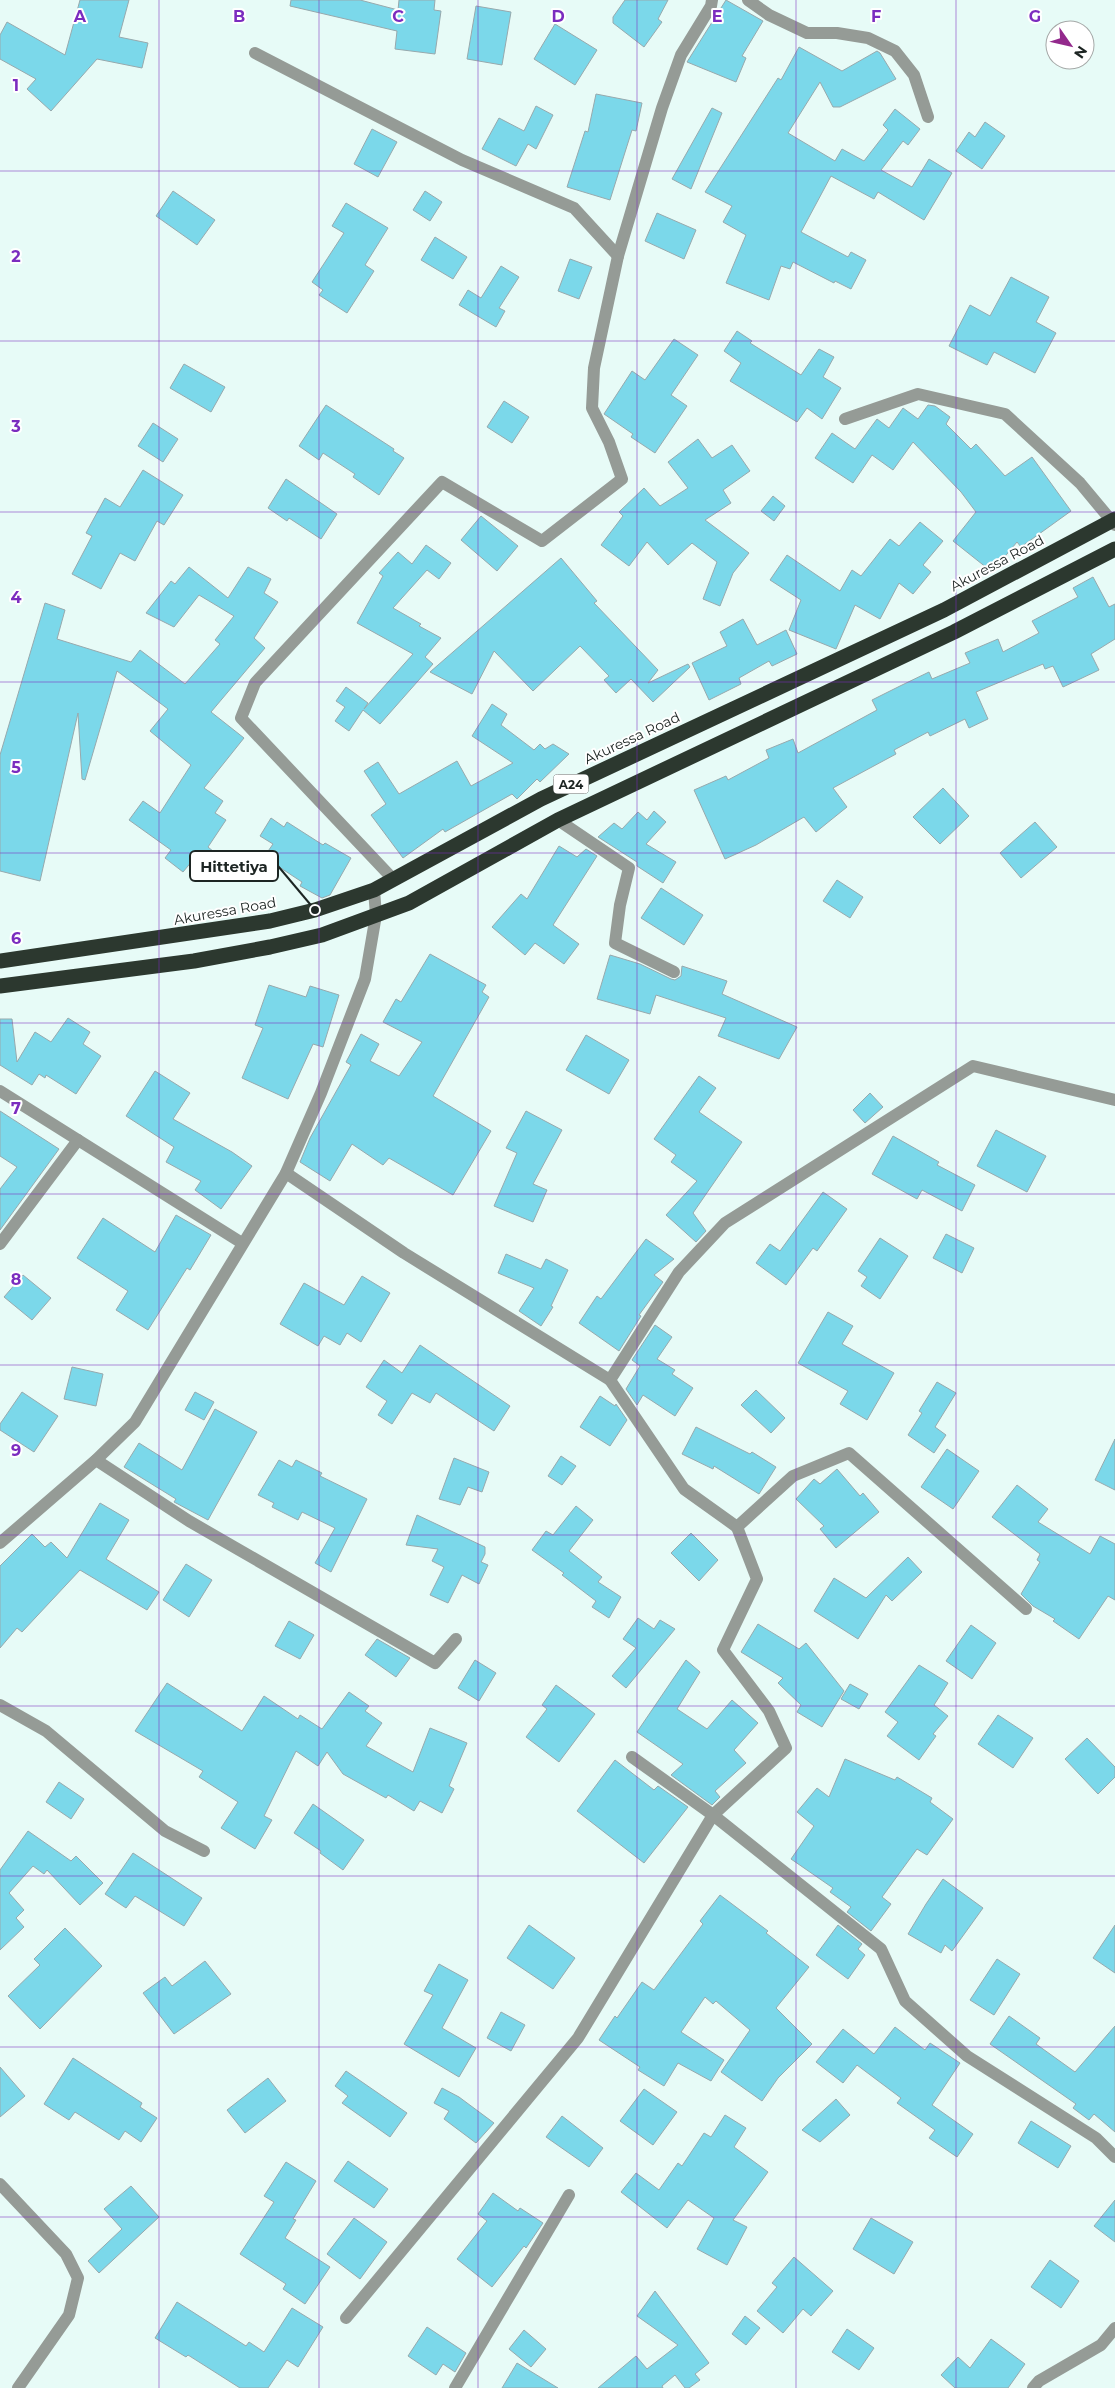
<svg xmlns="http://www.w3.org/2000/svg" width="1115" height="2388" font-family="Montserrat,sans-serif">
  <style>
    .building { fill: #7bd8ea; stroke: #97a9ad }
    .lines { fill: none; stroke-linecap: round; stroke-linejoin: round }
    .street { stroke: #959b96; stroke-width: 12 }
    .highway { stroke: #2c382f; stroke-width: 15 }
    .grid { fill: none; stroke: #7b2cbf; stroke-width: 1; stroke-opacity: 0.55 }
    .labels { text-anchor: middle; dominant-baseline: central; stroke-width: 4; stroke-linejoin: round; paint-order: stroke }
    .shield { fill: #fff; stroke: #616665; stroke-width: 1 }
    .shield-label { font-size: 12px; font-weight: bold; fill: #1d2523 }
    .street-label { font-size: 14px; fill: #1d2523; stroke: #fff }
    .grid-label { font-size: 16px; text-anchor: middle; font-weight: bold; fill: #7b2cbf; stroke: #fff; stroke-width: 4; stroke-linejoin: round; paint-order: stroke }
    .leader { fill: none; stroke: #1d2523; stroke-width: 2 }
    .callout-dot { fill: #1d2523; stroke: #fff; stroke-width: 2 }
    .callout { fill: #fff; stroke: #1d2523; stroke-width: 2 }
    .callout-label { font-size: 15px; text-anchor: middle; font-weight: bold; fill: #1d2523 }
  </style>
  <rect width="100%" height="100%" fill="#e7fbf7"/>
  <g class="building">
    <path d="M80 0H129L119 37 148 43 142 68 97 59 51 111 27 89 36 79 0 59V35L7 22 65 55Z"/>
    <path d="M291 0H360L398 10 399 0H435L434 10 441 11 435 54 395 49 397 31 290 6Z"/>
    <path d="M625 0H668L658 19 662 22 644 47 613 23V17Z"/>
    <path d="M726 0 763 21 742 56 746 58 736 82 687 62Z"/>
    <path d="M476 6 511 12 502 65 467 59Z"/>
    <path d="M555 24 597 50 575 85 534 59Z"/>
    <path d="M799 47 842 71 877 51 880 53 896 79 840 107H833L820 82 788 133 835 161 842 149 864 161 888 130 883 125 895 109 920 129 908 145 903 141 881 170 912 187 929 159 952 173 924 220 878 192 874 199 831 176 801 232 848 257 851 252 866 260 851 289 835 281 834 283 793 262 790 269 781 266 769 300 726 283 746 235 723 222 732 206 705 192 778 78 781 80Z"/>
    <path d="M596 94 642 103 636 131 632 130 610 200 567 187 585 131 588 132Z"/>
    <path d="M536 106 553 115 536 149 528 144 516 166 482 149 499 118 524 131Z"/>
    <path d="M712 108 722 113 691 189 672 179Z"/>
    <path d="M985 122 1005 136 982 169 956 151 969 132 975 137Z"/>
    <path d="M372 129 397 142 378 177 354 164Z"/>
    <path d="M173 191 215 220 197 245 156 216Z"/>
    <path d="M425 191 442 202 430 221 413 210Z"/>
    <path d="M346 203 388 228 365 265 374 271 347 313 319 295 323 290 312 282 344 233 332 226Z"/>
    <path d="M657 213 696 230 684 259 645 241Z"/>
    <path d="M435 237 467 257 453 279 421 260Z"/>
    <path d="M570 259 592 267 579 299 558 291Z"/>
    <path d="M501 266 519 277 499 308 505 311 496 327 459 305 468 290 481 298Z"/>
    <path d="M1011 277 1049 297 1036 322 1056 333 1035 373 994 352 987 365 949 346 970 305 990 316Z"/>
    <path d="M737 331 752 341 750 343 801 375 819 349 834 357 823 377 841 388 822 419 807 408 797 422 730 381 741 363 724 351Z"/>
    <path d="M674 339 698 355 671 395 687 406 655 453 631 437 633 434 604 414 632 371 645 380Z"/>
    <path d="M184 364 225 387 211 412 170 388Z"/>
    <path d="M504 401 529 417 512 443 487 427Z"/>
    <path d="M326 405 394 449 393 451 404 458 379 495 353 477 355 474 323 453 319 460 299 446Z"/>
    <path d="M928 405 935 406 950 417 946 424 971 449 976 444 1005 476 1032 457 1071 511 1021 547 1017 542 992 572 953 541 976 512 961 492 913 442 893 470 872 455 853 483 815 458 832 433 855 449 877 419 889 428 903 408 918 419Z"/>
    <path d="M153 423 178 439 163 462 138 446Z"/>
    <path d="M698 439 712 458 732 445 750 471 723 490 731 503 705 520 749 553 733 573 720 606 703 599 717 562 692 543 668 565 647 542 629 566 601 545 623 516 619 512 644 488 660 506 688 488 668 462Z"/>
    <path d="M143 470 183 495 164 525 157 521 135 561 120 553 101 589 72 574 92 536 86 533 105 498 120 507Z"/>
    <path d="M286 479 337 514 321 539 289 518 287 521 268 508Z"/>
    <path d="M773 496 785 506 774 521 761 511Z"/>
    <path d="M481 516 518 546 497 571 461 540Z"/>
    <path d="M920 522 943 541 923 565 931 572 913 594 899 583 880 619 855 605 836 649 789 630 801 600 770 580 787 555 840 591 852 570 861 576 890 539 899 546Z"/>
    <path d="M426 545 451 563 439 579 427 570 393 608 421 624 419 626 441 638 425 657 433 664 380 724 363 710 349 731 335 721 345 707 336 701 346 687 368 703 364 709 413 654 357 623 383 576 379 573 398 552 412 564Z"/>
    <path d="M561 558 597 601 594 603 658 670 648 683 688 664 690 667 653 702 631 679 616 693 604 680 609 676 580 646 533 691 494 651 472 694 430 672Z"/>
    <path d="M189 567 228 598 248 567 271 579 264 593 278 602 254 638 265 648 211 712 244 738 204 788 223 801 215 813 226 820 208 847 214 852 202 867 193 860 183 872 165 858 171 850 129 820 143 801 160 813 191 765 150 731 168 709 117 671 85 780 82 779 78 713 40 881 0 871V755L45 603 65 610 57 639 131 662 140 650 185 684 220 644 215 640 234 616 199 595 174 627 146 613 171 581 175 584Z"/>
    <path d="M1093 577 1109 607 1115 604V639L1091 654 1099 670 1063 687 1053 666 1045 669 1043 664 976 692 988 719 969 728 965 719 930 736 928 732 894 750 896 754 833 788 847 807 816 832 804 817 756 845 725 859 694 790 726 776 728 780 769 758 766 750 793 739 798 753 877 710 872 700 900 686 929 672 932 679 970 663 965 653 998 639 1003 652 1039 633 1032 621 1078 597 1073 588Z"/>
    <path d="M743 619 757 645 786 630 797 654 772 666 769 661 739 678 741 684 709 700 692 663 727 646 720 632Z"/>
    <path d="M492 704 507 714 501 725 534 750 540 744 545 749 553 744 569 754 540 782 537 779 517 799 512 794 445 832 443 829 403 858 371 815 386 804 364 771 378 762 399 794 457 761 471 786 513 763 472 736Z"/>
    <path d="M943 788 969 816 940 844 913 817Z"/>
    <path d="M654 811 666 822 646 844 676 862 663 883 637 866V862L598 837 614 823 622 829 638 812 647 820Z"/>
    <path d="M271 818 284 827 287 822 323 845 325 843 351 858 330 895 322 898 300 886 302 882 264 857 273 844 260 836Z"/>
    <path d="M1035 822 1057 847 1021 878 1000 853Z"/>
    <path d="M559 846 577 857 586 849 597 856 553 925 579 944 564 964 535 943 525 955 492 927 521 894 527 899Z"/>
    <path d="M837 880 863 897 850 918 823 901Z"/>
    <path d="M661 888 703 915 684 945 641 918Z"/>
    <path d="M430 954 486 985 482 992 489 997 433 1096 491 1131 453 1195 389 1158 383 1165 352 1144 330 1181 300 1162 310 1138 351 1065 346 1062 361 1034 379 1044 370 1061 399 1076 422 1042 383 1022 396 999 401 1002Z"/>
    <path d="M610 955 640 964 671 979 675 980 681 976 682 966 727 981 722 994 797 1027 779 1059 718 1036 726 1018 656 995 650 1014 597 999Z"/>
    <path d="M269 985 306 997 310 986 339 995 323 1047 313 1044 288 1099 242 1078 263 1028 255 1025Z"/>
    <path d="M68 1018 90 1032 83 1044 101 1056 76 1094 46 1075 45 1078 39 1074 32 1085 0 1065V1019H12L17 1062 35 1032 51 1042Z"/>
    <path d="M586 1035 629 1060 609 1094 566 1070Z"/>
    <path d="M155 1071 190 1093 173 1119 232 1152 252 1166 221 1209 195 1190 201 1181 166 1162 174 1147 126 1116Z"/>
    <path d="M699 1076 716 1088 699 1112 742 1142 693 1213 706 1231 696 1242 666 1215 697 1181 671 1162 676 1155 654 1139Z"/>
    <path d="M870 1093 883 1107 865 1123 853 1110Z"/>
    <path d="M0 1111 59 1149 0 1230V1189L17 1167 0 1156Z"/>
    <path d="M526 1111 562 1130 533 1184 547 1190 533 1222 494 1206 517 1153 506 1148Z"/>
    <path d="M996 1130 1046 1156 1027 1192 977 1166Z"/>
    <path d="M893 1136 939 1162 937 1165 975 1185 962 1211 922 1190 917 1199 872 1174Z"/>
    <path d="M823 1192 847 1209 817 1251 813 1248 786 1285 756 1263 770 1244 780 1251Z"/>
    <path d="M176 1215 211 1235 190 1270 187 1268 148 1330 116 1310 128 1291 77 1258 103 1218 155 1252Z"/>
    <path d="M946 1234 974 1248 962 1273 933 1258Z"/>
    <path d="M880 1238 908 1256 880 1299 861 1286 867 1277 858 1271Z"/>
    <path d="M646 1239 674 1259 654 1275 663 1282 639 1315 641 1316 619 1351 579 1323 597 1296 601 1299Z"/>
    <path d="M506 1254 541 1269 546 1259 568 1270 551 1306 553 1307 541 1326 519 1311 534 1288 498 1273Z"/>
    <path d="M23 1275 51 1298 32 1320 4 1297Z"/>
    <path d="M362 1276 390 1293 361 1342 347 1333 340 1345 324 1336 318 1346 280 1324 304 1283 344 1305Z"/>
    <path d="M828 1312 853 1326 842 1344 894 1373 867 1420 840 1404 848 1391 798 1363Z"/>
    <path d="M655 1325 672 1337 657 1359 675 1370 672 1374 693 1388 675 1416 643 1395 637 1405 626 1389 640 1366 632 1360Z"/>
    <path d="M420 1345 510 1406 494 1431 436 1393 430 1403 412 1393 392 1424 378 1415 387 1401 366 1387 384 1360 402 1373Z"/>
    <path d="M72 1367 103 1374 96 1406 64 1399Z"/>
    <path d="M937 1382 956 1393 935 1427 946 1435 934 1453 908 1435 922 1413 919 1411Z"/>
    <path d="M756 1390 785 1418 771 1433 741 1405Z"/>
    <path d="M22 1392 58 1416 34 1452 0 1430V1424Z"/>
    <path d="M195 1392 214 1402 204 1420 185 1410Z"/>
    <path d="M600 1396 615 1406 616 1404 627 1420 610 1446 580 1427Z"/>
    <path d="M215 1409 257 1432 208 1520 174 1502 176 1499 124 1467 139 1443 182 1470Z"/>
    <path d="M696 1427 750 1454 752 1452 776 1467 759 1494 714 1466 713 1469 682 1454Z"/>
    <path d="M1115 1439V1490L1095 1480Z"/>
    <path d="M947 1449 979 1471 953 1509 921 1487Z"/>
    <path d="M561 1456 576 1466 562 1485 548 1476Z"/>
    <path d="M454 1458 489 1472 482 1492 468 1487 460 1505 439 1499Z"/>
    <path d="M279 1460 292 1467 296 1460 322 1473 320 1476 367 1499 331 1572 315 1563 335 1528 302 1512 298 1520 272 1507 274 1503 258 1495Z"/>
    <path d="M837 1469 860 1496 863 1493 879 1512 836 1548 820 1529 824 1526 796 1499 814 1479 820 1484Z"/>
    <path d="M1017 1485 1048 1509 1038 1522 1090 1554 1100 1536 1115 1544V1600L1108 1596 1079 1639 1053 1621 1055 1619 1033 1606 1021 1594 1040 1562 1037 1560 1040 1554 992 1517Z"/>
    <path d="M100 1503 129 1520 106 1559 159 1592 147 1610 80 1570 22 1632 17 1628 0 1648V1566L32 1534 45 1547 51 1542 67 1558Z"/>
    <path d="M576 1506 593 1520 569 1551 602 1577 598 1582 621 1597 609 1618 592 1607 596 1601 562 1575 564 1573 532 1550 546 1531 553 1535Z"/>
    <path d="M417 1515 485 1547V1554L481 1562 488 1565 479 1584 462 1575 448 1603 430 1595 444 1567 432 1561 438 1549 406 1545Z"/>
    <path d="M691 1533 718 1560 699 1581 671 1553Z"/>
    <path d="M908 1557 922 1572 892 1601 886 1595 858 1639 814 1611 834 1578 866 1598Z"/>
    <path d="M186 1564 212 1580 189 1617 163 1600Z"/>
    <path d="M638 1618 654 1629 660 1620 675 1629 626 1688 612 1676 636 1648 623 1639Z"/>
    <path d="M289 1621 314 1635 300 1659 275 1646Z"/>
    <path d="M758 1624 799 1649 806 1643 844 1691 822 1727 797 1712 801 1705 778 1683 783 1678 741 1652Z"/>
    <path d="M971 1625 996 1643 972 1679 946 1661Z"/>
    <path d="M377 1639 410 1658 396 1677 365 1655Z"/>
    <path d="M475 1660 496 1673 479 1701 458 1688Z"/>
    <path d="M686 1660 700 1672 677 1709 707 1729 732 1700 758 1723 734 1750 746 1763 715 1791 720 1797 712 1805 671 1775 683 1764 637 1732Z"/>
    <path d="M919 1665 948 1683 934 1705 948 1716 933 1734 936 1736 919 1760 887 1736 898 1722 885 1712Z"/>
    <path d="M167 1683 242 1731 264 1696 298 1719 300 1715 322 1729 349 1692 369 1706 365 1711 382 1723 366 1746 413 1772 430 1728 467 1743 449 1786 454 1789 442 1813 420 1801 414 1811 388 1795 386 1798 343 1774 327 1752 318 1766 296 1751 264 1816 272 1820 255 1849 221 1828 238 1802 199 1777 203 1771 135 1731Z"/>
    <path d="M850 1684 868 1694 859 1709 841 1699Z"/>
    <path d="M556 1685 595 1714 559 1762 526 1737 547 1709 542 1705Z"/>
    <path d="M998 1715 1033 1738 1013 1768 978 1744Z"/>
    <path d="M1087 1738 1115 1767V1777L1098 1794 1065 1759Z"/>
    <path d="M845 1759 895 1780 897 1777 932 1798 930 1802 953 1819 927 1855 917 1849 882 1897 891 1904 871 1931 847 1912 851 1907 830 1892 833 1888 791 1859 814 1826 797 1812 817 1788 829 1797Z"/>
    <path d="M615 1760 654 1790 658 1786 688 1807 644 1863 577 1811Z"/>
    <path d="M59 1782 84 1799 71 1819 46 1802Z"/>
    <path d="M313 1804 364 1840 343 1870 320 1853 321 1851 294 1833Z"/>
    <path d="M28 1831 71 1861 76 1856 103 1883 80 1905 47 1870 44 1874 33 1866 9 1893 24 1910 16 1918 24 1927 0 1950V1870Z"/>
    <path d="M133 1853 202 1898 184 1926 135 1896 126 1908 105 1894Z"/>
    <path d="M943 1879 983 1908 952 1951 945 1945 941 1953 908 1934 926 1904Z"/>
    <path d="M720 1895 768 1931 766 1933 809 1967 776 2008 812 2044 778 2078 762 2101 721 2072 750 2030 716 2001 713 2004 705 1997 681 2032 724 2060 711 2081 678 2063 664 2086 638 2070 640 2067 599 2040 615 2016 617 2018 642 1982 654 1990 703 1924 700 1921Z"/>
    <path d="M529 1925 575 1958 553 1989 507 1958Z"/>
    <path d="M838 1925 862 1944 858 1949 865 1955 848 1979 816 1955Z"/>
    <path d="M1115 1925V1973L1093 1958Z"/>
    <path d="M65 1928 102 1966 40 2029 8 1996 40 1965 34 1959Z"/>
    <path d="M997 1959 1020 1974 994 2015 970 2000Z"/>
    <path d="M205 1961 231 1994 174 2034 143 1993 165 1977 172 1986Z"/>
    <path d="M439 1964 468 1980 442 2028 476 2048 459 2077 404 2044 433 1995 424 1991Z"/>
    <path d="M501 2012 525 2025 511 2051 487 2038Z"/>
    <path d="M1009 2016 1040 2038 1036 2044 1075 2072 1115 2026V2132L1094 2114 1089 2120 1073 2108 1076 2104 990 2044Z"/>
    <path d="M895 2027 925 2050 930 2043 960 2063 932 2105 973 2134 957 2157 929 2138 935 2130 897 2103 901 2098 857 2065 843 2083 816 2062 843 2029 874 2054Z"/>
    <path d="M73 2058 142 2103 140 2107 157 2118 141 2142 125 2131 119 2140 75 2112 69 2120 44 2104Z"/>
    <path d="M0 2067 25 2096 0 2117Z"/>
    <path d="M346 2071 407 2113 390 2137 342 2103 348 2096 335 2086Z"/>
    <path d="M268 2078 286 2101 245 2133 227 2110Z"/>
    <path d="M442 2088 459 2097 494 2123 476 2143 444 2119 449 2111 434 2103Z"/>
    <path d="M644 2089 677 2112 653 2145 620 2121Z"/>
    <path d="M836 2099 850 2115 820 2142 802 2130Z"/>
    <path d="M725 2115 746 2128 734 2147 768 2172 733 2220 747 2227 727 2265 697 2249 714 2218 688 2200 667 2228 621 2192 636 2173 659 2190 678 2163 682 2166 704 2133 711 2137Z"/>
    <path d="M562 2116 603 2148 589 2167 546 2137Z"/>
    <path d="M1031 2121 1071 2146 1058 2168 1018 2143Z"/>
    <path d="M348 2161 388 2189 374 2208 334 2181Z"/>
    <path d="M286 2162 316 2181 293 2219 296 2220 285 2238 330 2267 305 2304 283 2289 286 2284 240 2254 274 2202 264 2196Z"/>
    <path d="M131 2186 159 2217 99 2273 88 2261 122 2229 104 2209Z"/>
    <path d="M493 2193 518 2211 520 2208 543 2223 526 2248 524 2246 492 2287 457 2259 487 2221 478 2214Z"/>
    <path d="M1115 2200V2242L1094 2226Z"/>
    <path d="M354 2218 387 2242 360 2279 327 2254Z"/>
    <path d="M871 2218 913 2242 894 2274 853 2249Z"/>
    <path d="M794 2257 833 2291 811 2316 803 2309 783 2333 757 2311 777 2287 772 2283Z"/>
    <path d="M1050 2260 1079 2281 1061 2308 1031 2287Z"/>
    <path d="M655 2291 709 2363 695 2374 700 2380 689 2388H685L675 2375 662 2386 663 2388H598L636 2356 647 2369 678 2345 637 2316Z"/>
    <path d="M177 2302 246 2346 249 2342 264 2352 292 2308 323 2327 298 2367 287 2360 268 2388H240L188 2355 186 2357 155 2338Z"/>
    <path d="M745 2316 760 2328 746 2345 732 2334Z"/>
    <path d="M427 2327 466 2353 455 2372 443 2364 436 2375 408 2356Z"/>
    <path d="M847 2329 874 2348 859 2370 832 2352Z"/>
    <path d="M524 2330 546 2349 531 2367 509 2349Z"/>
    <path d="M991 2339 1025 2364 1008 2388H955L941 2375 958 2357 970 2368Z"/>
    <path d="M517 2363 558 2388H502Z"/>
  </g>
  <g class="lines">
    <g class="street">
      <path d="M748 0 769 15 807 33H837L868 38 895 51 914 75 928 117"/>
      <path d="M255 53 462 160 574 208 618 256"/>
      <path d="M845 419 918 394 1005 414 1080 483 1115 525"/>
      <path d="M558 820 629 868 620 905 615 943 674 972"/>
      <path d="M393 879 241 718 255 683 442 482 542 541 622 479 609 442 592 408 594 368 618 256 662 108 681 55 711 6 712 0"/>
      <path d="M0 1091 242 1243"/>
      <path d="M286 1173 404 1253 610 1380"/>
      <path d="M0 1244 78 1140"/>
      <path d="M96 1460 189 1521 435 1663 456 1639"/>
      <path d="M0 1543 96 1460 135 1422 286 1173 321 1093 365 979 376 915 374 890"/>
      <path d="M1026 1609 849 1453 793 1476 737 1527 684 1489 610 1380 679 1272 725 1223 973 1066 1115 1100"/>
      <path d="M0 1705 46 1731 165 1831 204 1851"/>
      <path d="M632 1757 713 1815 786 1748 769 1711 723 1650 757 1579 737 1527"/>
      <path d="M0 2184 66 2254 78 2278 69 2315 18 2388"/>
      <path d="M346 2318 578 2038 713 1815 881 1949 905 2001 967 2056 1096 2138 1115 2157"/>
      <path d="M455 2388 569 2195"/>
      <path d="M1033 2388 1039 2381 1101 2345 1115 2328"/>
    </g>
    <g class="highway">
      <path d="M0 961 270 921 315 910 374 890 541 799 944 610 1115 519"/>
      <path d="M0 986 194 961 270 947 322 935 409 903 558 820 954 632 1115 549"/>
    </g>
  </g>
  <path class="grid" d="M159 0V2388M319 0V2388M478 0V2388M637 0V2388M796 0V2388M956 0V2388M0 171H1115M0 341H1115M0 512H1115M0 682H1115M0 853H1115M0 1023H1115M0 1194H1115M0 1365H1115M0 1535H1115M0 1706H1115M0 1876H1115M0 2047H1115M0 2217H1115"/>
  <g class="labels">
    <rect class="shield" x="553.5" y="774.5" width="35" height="19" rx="4"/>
    <g class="shield-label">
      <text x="571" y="784">A24</text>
    </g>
    <g class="street-label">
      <text transform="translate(997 563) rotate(-28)">Akuressa Road</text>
      <text transform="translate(632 738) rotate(-25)">Akuressa Road</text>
      <text transform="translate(225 911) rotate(-10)">Akuressa Road</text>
    </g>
  </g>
  <g class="grid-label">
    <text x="80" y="22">A</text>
    <text x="239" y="22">B</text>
    <text x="398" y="22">C</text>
    <text x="558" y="22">D</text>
    <text x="717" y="22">E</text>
    <text x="876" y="22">F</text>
    <text x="1035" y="22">G</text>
    <text x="16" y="91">1</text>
    <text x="16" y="262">2</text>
    <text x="16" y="432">3</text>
    <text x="16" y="603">4</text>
    <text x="16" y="773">5</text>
    <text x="16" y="944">6</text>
    <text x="16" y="1114">7</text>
    <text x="16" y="1285">8</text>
    <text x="16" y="1456">9</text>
  </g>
  <path class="leader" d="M315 910L278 866"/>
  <circle class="callout-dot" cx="315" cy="910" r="5"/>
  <rect class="callout" x="190" y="851" width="88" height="30" rx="5"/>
  <g class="callout-label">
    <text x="234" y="872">Hittetiya</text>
  </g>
  <g transform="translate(1070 45) rotate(124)"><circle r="24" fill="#ffffff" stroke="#a5a8a7"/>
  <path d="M0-4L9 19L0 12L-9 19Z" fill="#93298c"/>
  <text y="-8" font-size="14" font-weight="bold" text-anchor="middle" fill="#1d2523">N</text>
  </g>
</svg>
